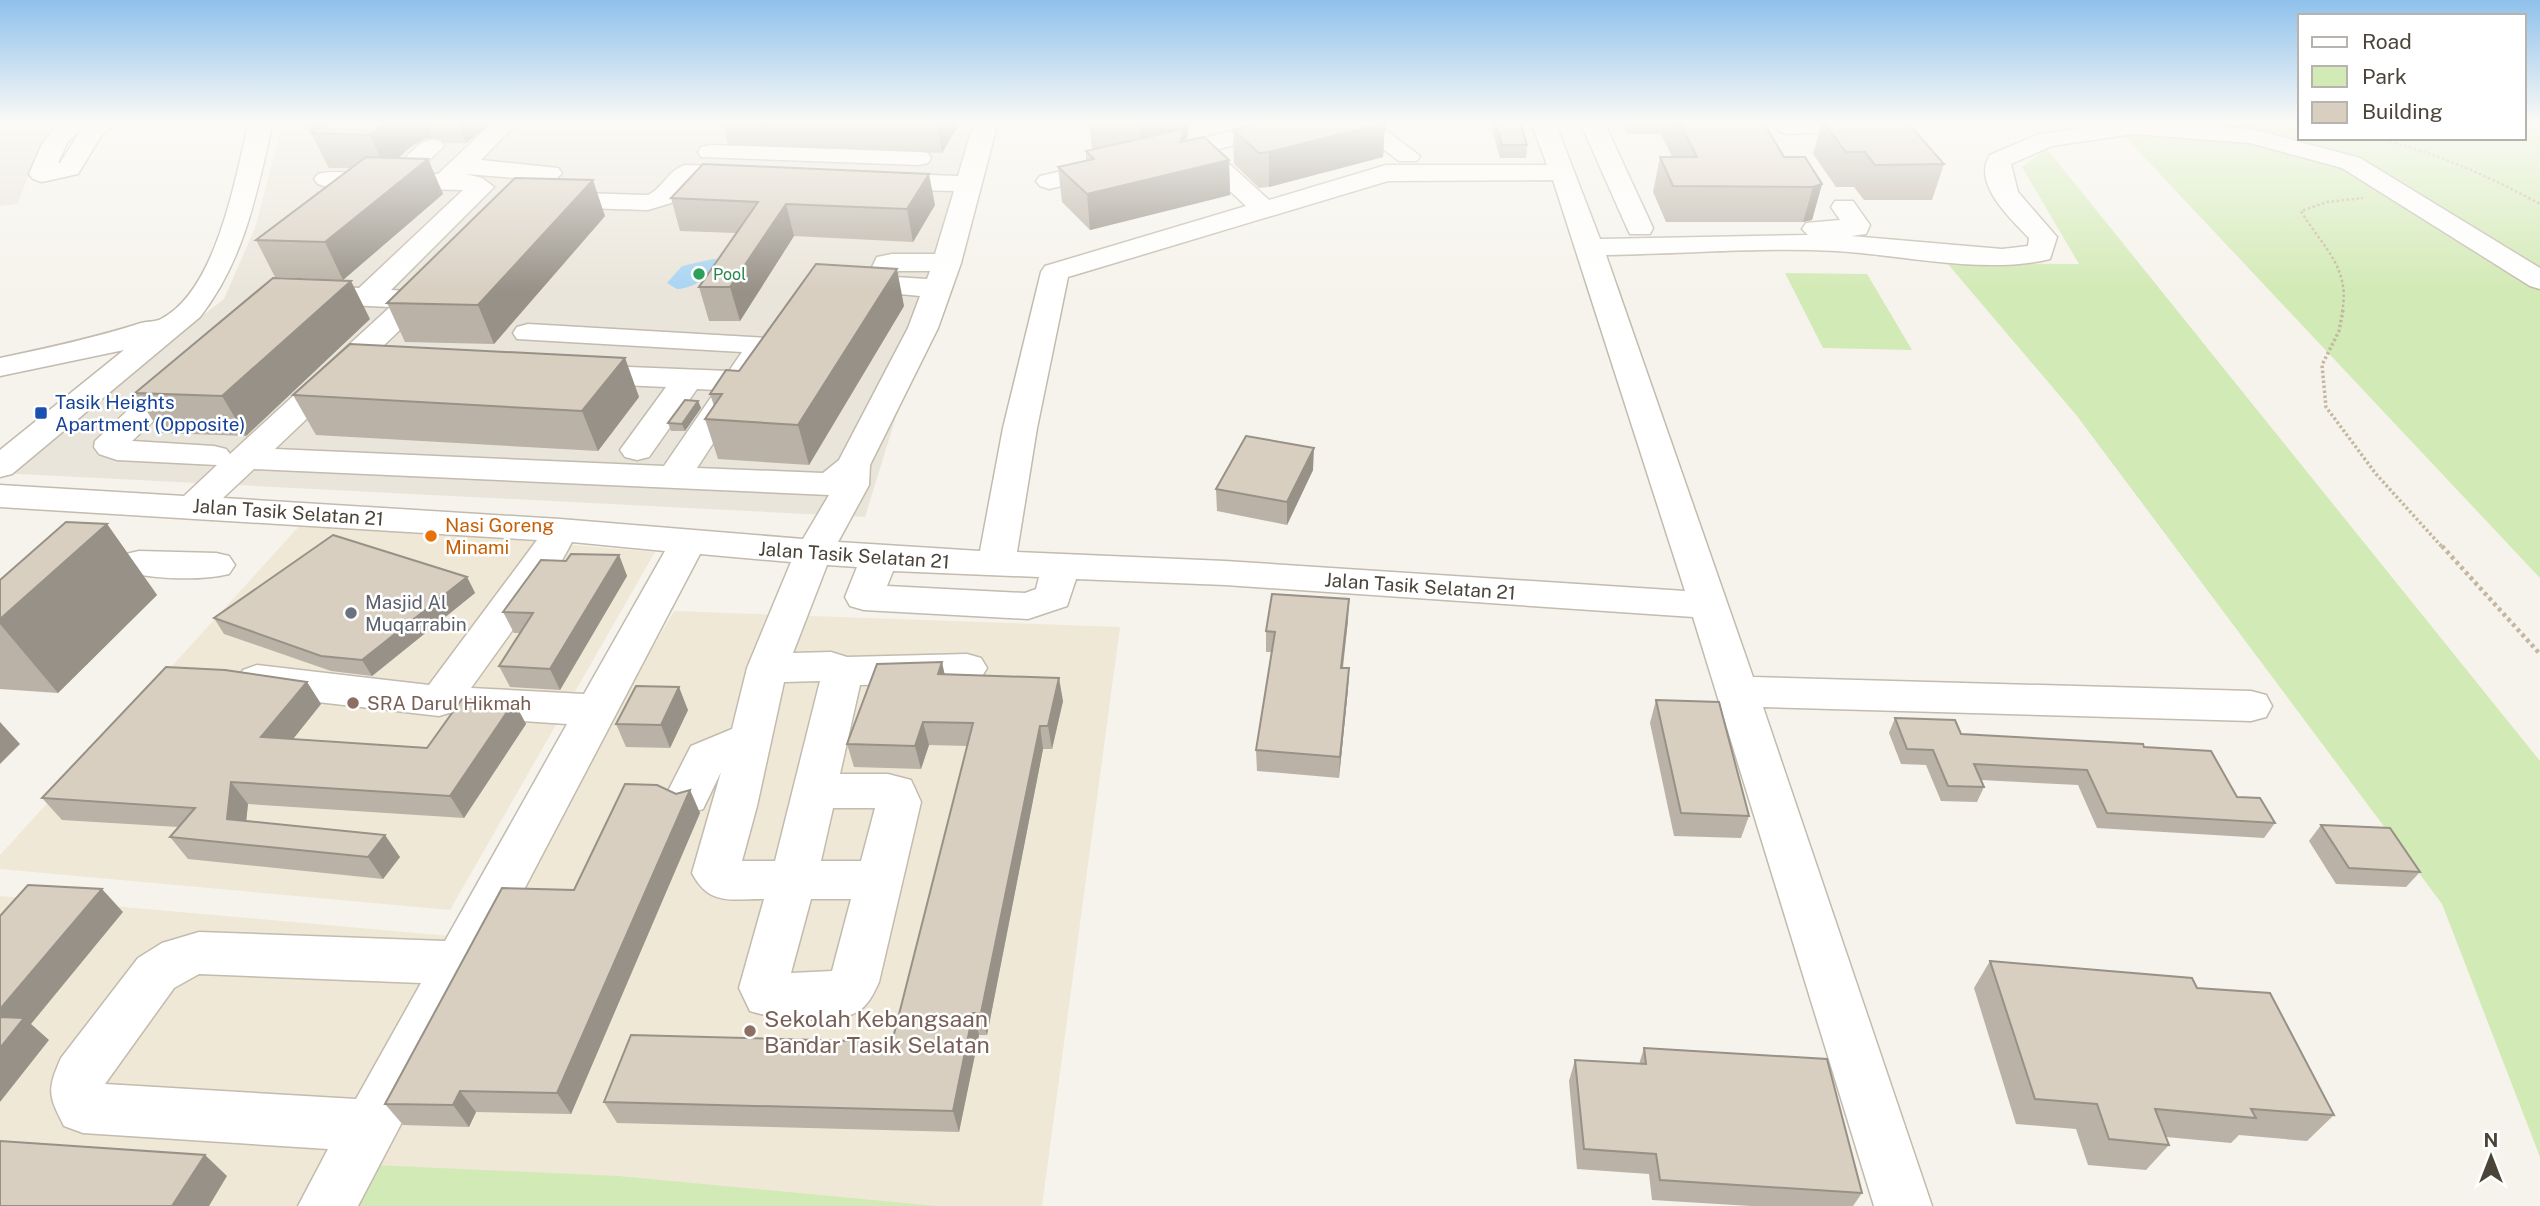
<svg xmlns="http://www.w3.org/2000/svg" width="2540" height="1206" font-family="'Public Sans',sans-serif">
  <style>
    .residential { fill: #eae5da }
    .education { fill: #efe8d6 }
    .green { fill: #d2eab5 }
    .water { fill: #a9d4f2 }
    .lines { fill: none; stroke-linecap: round; stroke-linejoin: round }
    .minor-casing { stroke: #c2bbae; stroke-width: 3 }
    .path-far2 { stroke: #c4b79f; stroke-width: 2.5; stroke-dasharray: 2.5 2.5; stroke-linecap: butt }
    .path-far1 { stroke: #c4b79f; stroke-width: 3.5; stroke-dasharray: 2.5 2.5; stroke-linecap: butt }
    .path { stroke: #c4b79f; stroke-width: 4.5; stroke-dasharray: 3.5 3.5; stroke-linecap: butt }
    .minor { fill: #fff; fill-rule: evenodd }
    .wall { fill: #bab2a6 }
    .shaded-wall { fill: #979187 }
    .building { fill: #d8cfc1; stroke: #979187; stroke-width: 2 }
    .leisure-dot { fill: #2e9e5b; stroke: #fff; stroke-width: 2.5 }
    .transit-dot { fill: #1a4fb4; stroke: #fff; stroke-width: 2.5 }
    .food-dot { fill: #e8710a; stroke: #fff; stroke-width: 2.5 }
    .worship-dot { fill: #6b7280; stroke: #fff; stroke-width: 2.5 }
    .education-dot { fill: #8d6e63; stroke: #fff; stroke-width: 2.5 }
    .labels { text-anchor: middle; dominant-baseline: central; stroke-width: 5; stroke-linejoin: round; paint-order: stroke }
    .far-leisure-label { font-size: 16px; fill: #27864d; stroke: #fff; text-anchor: start }
    .transit-label { font-size: 19px; fill: #164399; stroke: #fff; text-anchor: start }
    .street-label { font-size: 19px; fill: #4b4439; stroke: #fff }
    .food-label { font-size: 19px; fill: #c56008; stroke: #fff; text-anchor: start }
    .worship-label { font-size: 19px; fill: #5b616d; stroke: #fff; text-anchor: start }
    .education-label { font-size: 19px; fill: #785e54; stroke: #fff; text-anchor: start }
    .near-education-label { font-size: 23px; fill: #785e54; stroke: #fff; text-anchor: start }
  </style>
  <rect width="100%" height="100%" fill="#f6f3ec"/>
  <g class="residential">
    <path d="M0 122H51L17 204 0 206Z"/>
    <path d="M283 122H987L865 517 0 473 224 299 255 228Z"/>
  </g>
  <g class="education">
    <path d="M303 522 655 552 450 910 0 869V855Z"/>
    <path d="M674 611 1120 627 1042 1206H341L505 898Z"/>
    <path d="M0 896 461 937 334 1206H0Z"/>
  </g>
  <g class="green">
    <path d="M2111 122H2300V138H2524V122H2540V578Z"/>
    <path d="M2047 149 2540 761V1157L2442 904 2077 416 1947 263 2079 264 2022 167Z"/>
    <path d="M1785 273 1867 274 1912 350 1823 348Z"/>
    <path d="M374 1165 618 1176 936 1206H355Z"/>
  </g>
  <path class="water" d="M713 259 724 260C712 274 696 288 677 289L667 283 682 266Z"/>
  <g class="lines">
    <g class="minor-casing">
      <g id="minor">
        <path d="M60 122H116L101 136 78 174 42 182 33 179 29 174 42 144ZM81 130 60 163H58L68 141Z"/>
        <path d="M249 122H273C257 192 245 259 200 317L12 474 0 477V450L124 350 0 376V358C48 348 94 338 141 323 148 321 156 322 161 319 217 290 235 178 249 122Z"/>
        <path d="M493 122H518L481 160 558 168 562 173 544 192 648 195C663 188 669 169 685 165L745 167 754 170 758 175 754 180 692 181 671 203 648 210 548 207 536 200C524 212 517 223 499 219L495 213 528 179 466 174 482 178 494 187 391 290 408 291C420 280 426 273 443 277L447 283 443 289 275 449 664 466 716 390 697 389 649 457 637 460 625 457 620 450 666 387 579 383 568 381 563 374 568 367 579 365 729 371 742 352 517 339 513 333 517 327 528 324 769 338 775 348 697 468 823 473 839 460 908 328 920 296 867 291 863 285 877 257 892 254H935L954 191 878 189 869 186 865 181 869 176 878 173 958 176 974 122H998L961 263 938 328 870 465 869 485 838 542 980 551 1003 428 1041 272 1045 266 1246 206 1191 155 1049 189 1040 186 1036 181 1040 176 1272 122H1314L1310 127 1214 150 1269 200 1386 165H1547L1531 122H1555L1600 239 1808 235 1802 229 1806 223 1840 220 1831 207 1835 201H1853L1870 225 1866 234 1851 236 2002 249 2028 246 2029 238C2012 220 1971 183 1990 155L2037 135 2120 122 2251 129 2360 158 2540 268V289L2530 286 2342 168 2250 143 2133 134 2052 146 2011 164 2018 192 2057 237 2050 259C1984 275 1904 255 1836 251 1760 247 1682 254 1606 255L1753 677 2251 691 2266 695 2272 706 2266 717 2251 721 1763 707 1932 1206H1874L1693 617 1225 585 1076 579 1067 606 1028 619 864 610 850 606 845 597 857 567 827 565 793 653 831 652 847 657 967 654 981 658 987 668 981 678 967 682 860 685 840 774H888L911 780 921 802 879 982C874 993 868 1006 857 1012 835 1025 774 1019 750 1011L739 988 764 899C731 899 709 906 692 873L721 772 703 809 687 814 671 809 665 797 691 746 732 729 747 668 791 562 700 554 358 1206H298L328 1149 83 1133 64 1126C48 1095 47 1090 61 1058L138 958 162 943 199 932 445 941 567 724 462 717 449 713 439 716 257 695 243 690 237 680 243 670 257 665 429 685 537 540 0 507V485L184 496 217 465 117 460 99 454 94 447 95 441 174 367 185 365 196 367 201 374 196 381 132 441 214 446 226 449 230 454 390 307 305 303 295 300 290 294 295 288 305 285 359 288 463 190 327 187 318 184 314 179 318 174C340 168 364 178 385 172 407 167 414 134 441 141L444 146 415 174H438ZM1553 180 1685 591 1225 561 1017 552 1037 428 1068 277 1388 181ZM898 271H930L927 279 895 277ZM254 469 829 495 803 539 560 519 223 498ZM572 542 665 551 584 694 471 688 560 564ZM893 571 1039 577 1036 589 1025 593 887 586ZM820 681 775 861H742L757 806 784 682ZM833 808H875L861 861H821ZM811 899H851L832 971 791 973ZM199 974 421 983 356 1099 105 1084 174 988Z"/>
        <path d="M1348 122H1375L1420 156 1417 161H1399Z"/>
        <path d="M1580 122H1604L1653 228 1650 234H1630L1627 228Z"/>
        <path d="M1772 122H1884L1885 123 1881 128 1873 130 1788 134 1780 132Z"/>
        <path d="M710 145 919 151 928 153 931 158 928 163 919 165 701 157 698 152 701 147Z"/>
        <path d="M139 551 216 553 229 556 235 565 229 574C200 581 155 579 126 572L120 563 126 554Z"/>
      </g>
    </g>
    <g class="path-far2">
      <path d="M2375 138C2434 152 2487 175 2540 204"/>
      <path d="M2342 312C2351 267 2322 247 2301 211L2327 202 2363 198"/>
    </g>
    <path class="path-far1" d="M2343 310 2339 331 2322 365 2326 407 2376 474 2443 548"/>
    <path class="path" d="M2442 546 2540 654"/>
    <use href="#minor" class="minor"/>
  </g>
  <g class="wall">
    <path d="M305 122H492L466 143H445L433 138 424 139 409 148 398 158 428 159 443 194 343 280 275 277 256 240 350 168H329Z"/>
    <path d="M722 122H959V124L942 153 728 145Z"/>
    <path d="M1089 122H1190L1187 139 1183 140V142L1229 160 1230 195 1090 230 1062 202 1058 167 1086 160V151L1095 149H1092Z"/>
    <path d="M1254 122H1384L1385 123 1383 157 1269 187 1259 188 1234 164 1233 130 1254 125Z"/>
    <path d="M1493 122H1520L1527 145 1526 158H1500L1492 130Z"/>
    <path d="M1621 122H1763L1784 157 1822 184 1812 220 1803 222H1666L1653 192 1660 157H1672L1661 134H1627Z"/>
    <path d="M1822 122H1907L1944 164 1932 200H1864L1854 187H1836L1813 154Z"/>
    <path d="M671 198 935 205 913 242 794 236 740 321H709L699 287 736 233 680 231Z"/>
    <path d="M605 216 494 344 405 342 387 303Z"/>
    <path d="M904 306 809 465 718 459 705 419 714 406 710 394 739 371Z"/>
    <path d="M370 319 246 436 161 433 135 393Z"/>
    <path d="M625 358 639 397 598 451 316 435 293 395Z"/>
    <path d="M698 401 701 408 685 431H671L668 423Z"/>
    <path d="M1313 470 1287 525 1217 511 1216 489Z"/>
    <path d="M107 524 157 595 58 693 0 689V580Z"/>
    <path d="M619 555 627 576 560 690 510 687 499 666 520 633H514L503 612 566 561Z"/>
    <path d="M467 577 475 593 372 676 331 671 224 634 214 618Z"/>
    <path d="M1348 620 1343 668H1349L1348 689 1339 778 1257 771 1256 750 1272 652H1266V631Z"/>
    <path d="M945 674 1063 701 1052 749H1043L987 1035H979L959 1132 617 1123 604 1102 892 1042 968 746 929 745 921 769 854 767 847 744Z"/>
    <path d="M307 682 321 704 293 739 427 748 514 702 526 724 464 818 248 804 246 821 400 857 383 879 188 859 170 837 178 827 62 820 42 798Z"/>
    <path d="M1656 700 1749 816 1741 838 1674 836 1650 723Z"/>
    <path d="M688 710 670 748 626 747 616 724Z"/>
    <path d="M1895 718 1961 734 2144 747 2237 797 2275 823 2264 838 2097 828 2078 785 1981 780 1984 787 1977 802 1941 801 1926 765 1901 764 1889 733Z"/>
    <path d="M690 790 700 813 571 1114 476 1112 469 1127 403 1125 385 1104 574 890 676 794Z"/>
    <path d="M2321 825 2420 872 2406 887 2336 884 2309 841Z"/>
    <path d="M1990 961 2197 988 2334 1115 2307 1141 2239 1135 2231 1143 2166 1137 2169 1145 2146 1170 2088 1165 2076 1129 2016 1124 1974 988Z"/>
    <path d="M1644 1048 1862 1193 1853 1206H1751L1652 1200 1649 1174 1577 1169 1569 1081 1575 1060 1639 1064Z"/>
  </g>
  <g class="shaded-wall">
    <path d="M386 122H427L433 138 424 139 409 148 386 170 370 135Z"/>
    <path d="M458 122H492L466 143Z"/>
    <path d="M937 122H959V124L942 153Z"/>
    <path d="M1140 122H1190L1187 139 1183 140 1184 164 1229 160 1230 195 1090 230 1087 194 1142 150Z"/>
    <path d="M1385 123 1383 157 1269 187V152Z"/>
    <path d="M428 159 443 194 343 280 325 242Z"/>
    <path d="M929 174 935 205 913 242 907 209Z"/>
    <path d="M593 180 605 216 494 344 478 305Z"/>
    <path d="M1822 184 1812 220 1803 222 1813 187Z"/>
    <path d="M786 204 794 236 740 321 730 287Z"/>
    <path d="M897 269 904 306 809 465 798 425Z"/>
    <path d="M351 281 370 319 246 436 222 396Z"/>
    <path d="M625 358 639 397 598 451 582 411Z"/>
    <path d="M698 401 701 408 685 431 682 424Z"/>
    <path d="M1314 448 1313 470 1287 525V502Z"/>
    <path d="M107 524 157 595 58 693 0 624V619Z"/>
    <path d="M619 555 627 576 560 690 550 669Z"/>
    <path d="M467 577 475 593 372 676 362 660Z"/>
    <path d="M1349 599 1348 620 1340 688 1341 668Z"/>
    <path d="M942 662 947 685 938 674Z"/>
    <path d="M1349 668 1348 689 1339 778 1340 757Z"/>
    <path d="M1059 678 1063 701 1052 749 1048 726Z"/>
    <path d="M307 682 321 704 277 759 261 737Z"/>
    <path d="M679 687 688 710 670 748 661 725Z"/>
    <path d="M514 702 526 724 464 818 450 796Z"/>
    <path d="M0 722 20 744 0 764Z"/>
    <path d="M923 722 929 745 921 769 915 746Z"/>
    <path d="M1040 726 1043 749 987 1035 981 1013Z"/>
    <path d="M231 782 248 804 244 841 227 819Z"/>
    <path d="M690 790 700 813 571 1114 557 1093Z"/>
    <path d="M385 835 400 857 383 879 368 857Z"/>
    <path d="M102 889 123 912 31 1024 49 1040 0 1102V1009Z"/>
    <path d="M973 1013 979 1035 959 1132 953 1111Z"/>
    <path d="M460 1091 476 1112 469 1127 453 1105Z"/>
    <path d="M205 1155 227 1176 209 1206H172Z"/>
  </g>
  <g class="building">
    <path d="M328 122H386L370 135 312 133Z"/>
    <path d="M1265 122H1384L1385 123 1269 152 1259 153 1233 130Z"/>
    <path d="M1495 122H1520L1527 145H1502Z"/>
    <path d="M1679 122H1763L1784 157H1805L1822 184 1813 187 1673 186 1660 157H1697Z"/>
    <path d="M1823 122H1907L1944 164 1875 165 1865 152H1846Z"/>
    <path d="M1183 129 1181 142 1204 137 1229 160 1087 194 1058 167 1094 159 1086 151Z"/>
    <path d="M366 157 428 159 325 242 256 240Z"/>
    <path d="M703 164 929 174 907 209 786 204 730 287H699L758 202 671 198Z"/>
    <path d="M515 178 593 180 478 305 387 303Z"/>
    <path d="M816 264 897 269 798 425 705 419 722 394H710L726 370 739 371Z"/>
    <path d="M273 278 351 281 222 396 135 393Z"/>
    <path d="M350 344 625 358 582 411 293 395Z"/>
    <path d="M685 400 698 401 682 424 668 423Z"/>
    <path d="M1246 436 1314 448 1287 502 1216 489Z"/>
    <path d="M66 522 107 524 0 619V580Z"/>
    <path d="M333 535 467 577 362 660 321 656 214 618Z"/>
    <path d="M571 554 619 555 550 669 499 666 533 613 503 612 541 560 566 561Z"/>
    <path d="M1272 594 1349 599 1341 668H1349L1340 757 1256 750 1275 632 1266 631Z"/>
    <path d="M942 662 938 674 1059 678 1048 726H1040L981 1013H973L953 1111 604 1102 631 1035 892 1042 973 723 923 722 915 746 847 744 877 664Z"/>
    <path d="M166 667 225 670 307 682 261 737 427 748 462 699 514 702 450 796 231 782 227 819 385 835 368 857 170 837 195 808 42 798Z"/>
    <path d="M636 686 679 687 661 725 616 724Z"/>
    <path d="M1656 700 1719 702 1749 816 1681 813Z"/>
    <path d="M1895 718 1955 720 1961 734 2143 744 2144 747 2211 751 2237 797 2260 798 2275 823 2107 813 2087 770 1974 764 1984 787 1948 786 1933 750 1907 749Z"/>
    <path d="M625 784 657 785 676 794 690 790 557 1093 460 1091 453 1105 385 1104 502 888 574 890Z"/>
    <path d="M2321 825 2390 828 2420 872 2349 868Z"/>
    <path d="M28 885 102 889 0 1009V916Z"/>
    <path d="M1990 961 2192 978 2197 988 2270 993 2334 1115 2251 1109 2256 1118 2155 1109 2169 1145 2109 1139 2097 1104 2035 1099Z"/>
    <path d="M0 1017 24 1018 0 1048Z"/>
    <path d="M1644 1048 1827 1059 1862 1193 1660 1180 1656 1154 1584 1149 1575 1060 1646 1064Z"/>
    <path d="M0 1141 205 1155 172 1206H0Z"/>
  </g>
  <linearGradient id="sky" x2="0" y2="1"><stop stop-color="#8fc1ec"/><stop offset="0.42" stop-color="#fbfaf6"/><stop offset="1" stop-color="#fbfaf6" stop-opacity="0"/></linearGradient>
  <rect width="2540" height="291" fill="url(#sky)"/>
  <circle class="leisure-dot" cx="699" cy="274" r="7"/>
  <rect class="transit-dot" x="34" y="406" width="14" height="14" rx="3.5"/>
  <circle class="food-dot" cx="431" cy="536" r="7"/>
  <circle class="worship-dot" cx="351" cy="613" r="7"/>
  <g class="education-dot">
    <circle cx="353" cy="703" r="7"/>
    <circle cx="750" cy="1031" r="7"/>
  </g>
  <g class="labels">
    <g class="far-leisure-label">
      <text x="713" y="274">Pool</text>
    </g>
    <g class="transit-label">
      <text x="55" y="402">Tasik Heights<tspan x="55" dy="22">Apartment (Opposite)</tspan></text>
    </g>
    <g class="street-label">
      <text transform="translate(288 512) rotate(4)">Jalan Tasik Selatan 21</text>
      <text transform="translate(854 555) rotate(4)">Jalan Tasik Selatan 21</text>
      <text transform="translate(1420 586) rotate(4)">Jalan Tasik Selatan 21</text>
    </g>
    <g class="food-label">
      <text x="445" y="525">Nasi Goreng<tspan x="445" dy="22">Minami</tspan></text>
    </g>
    <g class="worship-label">
      <text x="365" y="602">Masjid Al<tspan x="365" dy="22">Muqarrabin</tspan></text>
    </g>
    <g class="education-label">
      <text x="367" y="703">SRA Darul Hikmah</text>
    </g>
    <g class="near-education-label">
      <text x="764" y="1018">Sekolah Kebangsaan<tspan x="764" dy="26">Bandar Tasik Selatan</tspan></text>
    </g>
  </g>
  <rect x="2298" y="14" width="228" height="126" fill="#ffffff" stroke="#b7b4b0" stroke-width="2"/>
  <rect x="2312" y="37" width="35" height="10" fill="#ffffff" stroke="#b7b4b0" stroke-width="2"/>
  <text x="2362" y="49" font-size="21" fill="#4b4439">Road</text>
  <rect x="2312" y="66" width="35" height="21" fill="#d2eab5" stroke="#b7b4b0" stroke-width="2"/>
  <text x="2362" y="84" font-size="21" fill="#4b4439">Park</text>
  <rect x="2312" y="102" width="35" height="21" fill="#d8cfc1" stroke="#b7b4b0" stroke-width="2"/>
  <text x="2362" y="119" font-size="21" fill="#4b4439">Building</text>
  <g transform="translate(2491 1157)" stroke="#ffffff" stroke-width="5" paint-order="stroke">
  <path d="M0-5L12 26L0 18L-12 26Z" fill="#4b4439"/>
  <text y="-10" font-size="19" font-weight="bold" text-anchor="middle" fill="#4b4439">N</text>
  </g>
</svg>
